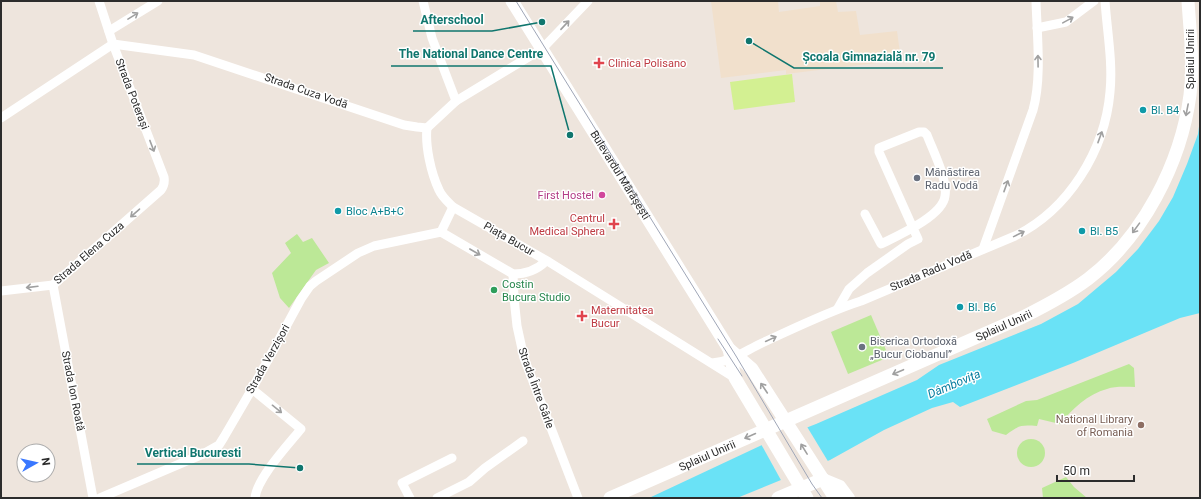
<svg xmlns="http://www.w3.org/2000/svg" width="1201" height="499" font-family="Roboto,sans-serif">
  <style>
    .education { fill: #f1e0cc }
    .green { fill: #bce897 }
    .pitch { fill: #d3f092 }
    .water { fill: #6ae2f6 }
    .pier { fill: #eee5dd }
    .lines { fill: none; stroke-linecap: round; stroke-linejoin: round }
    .minor { stroke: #fff; stroke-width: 9 }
    .tertiary { stroke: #fff; stroke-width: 12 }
    .secondary { stroke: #fff; stroke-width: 13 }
    .tram { stroke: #9fa6b7; stroke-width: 1 }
    .oneway { stroke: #a0a0a0 }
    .health-dot { fill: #e0444e; stroke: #fff; stroke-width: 1.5 }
    .culture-dot { fill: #0f9aa8; stroke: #fff; stroke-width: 1.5 }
    .worship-dot { fill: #6b7280; stroke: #fff; stroke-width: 1.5 }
    .hotel-dot { fill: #d1479c; stroke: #fff; stroke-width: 1.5 }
    .leisure-dot { fill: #2e9e5b; stroke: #fff; stroke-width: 1.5 }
    .education-dot { fill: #8d6e63; stroke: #fff; stroke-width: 1.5 }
    .labels { text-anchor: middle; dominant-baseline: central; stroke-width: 3; stroke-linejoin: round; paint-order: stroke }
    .street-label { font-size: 11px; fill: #2c2c2c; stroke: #fff }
    .health-label { font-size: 11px; fill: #be3a42; stroke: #fff; text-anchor: start }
    .culture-label { font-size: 11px; fill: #0d838f; stroke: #fff; text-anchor: start }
    .worship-label { font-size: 11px; fill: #5b616d; stroke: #fff; text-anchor: start }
    .hotel-label { font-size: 11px; fill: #b23c85; stroke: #fff; text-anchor: end }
    .leisure-label { font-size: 11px; fill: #27864d; stroke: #fff; text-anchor: start }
    .education-label { font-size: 11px; fill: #785e54; stroke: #fff; text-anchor: end }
    .water-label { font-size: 12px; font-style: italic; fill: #067d9f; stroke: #fff }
    .leader { fill: none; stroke: #0f766e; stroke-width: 1.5 }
    .callout-dot { fill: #0f766e; stroke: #fff; stroke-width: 1.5 }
    .callout-label { font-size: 12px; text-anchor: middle; font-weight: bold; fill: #0f766e; stroke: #fff; stroke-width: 3; stroke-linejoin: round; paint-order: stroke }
  </style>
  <rect width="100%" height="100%" fill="#eee5dd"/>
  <path class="education" d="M711 1H778L779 12 820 6V1H836L838 12 856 11 860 35 897 31 901 60 786 74V70L721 78Z"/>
  <g class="green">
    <path d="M297 234 303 242 312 238 329 263 316 270 289 308 280 298 272 273 291 253 285 243Z"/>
    <path d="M871 315 889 357 848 374 831 332Z"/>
    <path d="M1129 364 1134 368 1135 387C1126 387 1115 386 1107 389 1088 394 1072 409 1060 424L1039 419 1037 426C1021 425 1019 425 1006 435L992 431 987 419 1026 401 1037 400Z"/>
    <circle cx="1031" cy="453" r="14"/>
    <path d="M1066 477 1074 487 1087 498H1043L1042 488Z"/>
  </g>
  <path class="pitch" d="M792 74 795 102 734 110 730 82Z"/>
  <path class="water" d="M1200 119V313L1180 318 1073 363 960 407 953 402 932 408 884 430 830 460 737 498H649L762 445 816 424 917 380 939 365 1041 324 1078 304 1116 272 1138 249 1159 221 1173 197 1187 164 1198 134Z"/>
  <path class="pier" d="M806 425 829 463 782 482 761 444Z"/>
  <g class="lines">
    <g class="minor">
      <path d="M423 1 432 38 456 101"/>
      <path d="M1037 28 1066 22 1094 1"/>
      <path d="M109 31 158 1"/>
      <path d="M1 118 113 44 194 55 404 125 417 127 427 128 456 101 542 49 588 1"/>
      <path d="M427 128C425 146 431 173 439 190 442 197 448 202 453 207L549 262 735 378"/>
      <path d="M441 232 513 274C527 274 537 270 546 261"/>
      <path d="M441 232 453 207"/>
      <path d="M983 249 1033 110C1042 78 1037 35 1036 1"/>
      <path d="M513 274 514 298 517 326 524 358 578 498"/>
      <path d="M53 285 93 498"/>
      <path d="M1 291 53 285 161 190C164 186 165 183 164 177L113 44 99 1"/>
      <path d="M838 308 849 289 867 273 908 244 918 239 913 228 879 152V148L919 132H924L927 135C933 151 948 180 945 196 943 216 897 236 881 244L865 214"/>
      <path d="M712 363C731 362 745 351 762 343 795 328 827 312 861 301L1015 236C1068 210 1105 151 1110 92 1113 62 1107 31 1105 1"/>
      <path d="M252 389 301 429C288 445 257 478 255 498"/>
      <path d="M100 498 203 454 219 445 224 437 252 389 301 299 310 286 316 281 358 253 374 246 441 232"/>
      <path d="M410 498 402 483 452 458"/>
      <path d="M437 498 469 482 485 468 523 441"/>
    </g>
    <path class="tertiary" d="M823 479 840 486 849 498"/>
    <g class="secondary">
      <path id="s1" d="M512 1 729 349 752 369 835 498"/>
      <path d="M729 349 735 378 807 498"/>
      <path id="s2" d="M610 498 1023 317C1045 306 1068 294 1088 279 1143 237 1181 163 1190 95 1194 64 1190 32 1188 1"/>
      <path d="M778 498 823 479"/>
    </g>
    <g class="tram">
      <path d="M516 1 736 356 812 484 822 498"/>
      <path d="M718 339 742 376"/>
    </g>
  </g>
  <defs><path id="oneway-shaft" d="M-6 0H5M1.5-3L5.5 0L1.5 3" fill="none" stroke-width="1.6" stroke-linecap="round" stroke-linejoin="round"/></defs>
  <g class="oneway">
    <use href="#oneway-shaft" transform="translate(133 16) rotate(-32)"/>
    <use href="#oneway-shaft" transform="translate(1068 20) rotate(-29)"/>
    <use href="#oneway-shaft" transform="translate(565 25) rotate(-47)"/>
    <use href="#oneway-shaft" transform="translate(1038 61) rotate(-91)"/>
    <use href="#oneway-shaft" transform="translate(1187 110) rotate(101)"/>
    <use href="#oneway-shaft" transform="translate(1100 137) rotate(-70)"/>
    <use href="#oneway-shaft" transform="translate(152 146) rotate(69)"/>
    <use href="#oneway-shaft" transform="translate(1006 186) rotate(-70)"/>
    <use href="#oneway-shaft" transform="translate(135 213) rotate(139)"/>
    <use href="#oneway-shaft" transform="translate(1136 228) rotate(126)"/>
    <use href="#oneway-shaft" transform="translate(1019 234) rotate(-26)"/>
    <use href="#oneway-shaft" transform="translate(475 252) rotate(30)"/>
    <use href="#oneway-shaft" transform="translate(32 287) rotate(173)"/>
    <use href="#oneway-shaft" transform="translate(771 339) rotate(-25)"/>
    <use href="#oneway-shaft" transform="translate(898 372) rotate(157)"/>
    <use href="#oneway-shaft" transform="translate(764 388) rotate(-124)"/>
    <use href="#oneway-shaft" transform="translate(277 409) rotate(39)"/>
    <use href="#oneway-shaft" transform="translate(750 436) rotate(156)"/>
    <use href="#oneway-shaft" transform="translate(804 449) rotate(-122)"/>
  </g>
  <g class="health-dot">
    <path d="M597 57h4v4h4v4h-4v4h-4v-4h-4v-4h4z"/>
    <path d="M612 218h4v4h4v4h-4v4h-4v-4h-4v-4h4z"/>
    <path d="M580 310h4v4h4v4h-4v4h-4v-4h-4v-4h4z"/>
  </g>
  <g class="culture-dot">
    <circle cx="1143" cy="110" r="4"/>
    <circle cx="338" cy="211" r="4"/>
    <circle cx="1082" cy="231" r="4"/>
    <circle cx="960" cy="307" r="4"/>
  </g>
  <g class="worship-dot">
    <circle cx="917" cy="178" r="4"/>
    <circle cx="862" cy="347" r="4"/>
  </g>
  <circle class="hotel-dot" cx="602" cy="195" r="4"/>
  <circle class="leisure-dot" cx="494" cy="290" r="4"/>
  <circle class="education-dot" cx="1141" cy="425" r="4"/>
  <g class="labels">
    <g class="street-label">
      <text transform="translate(1190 59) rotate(-90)">Splaiul Unirii</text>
      <text transform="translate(306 91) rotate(19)">Strada Cuza Vodă</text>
      <text transform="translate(132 94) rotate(69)">Strada Poterași</text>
      <text stroke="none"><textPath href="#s1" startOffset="205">Bulevardul Mărășești</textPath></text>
      <text transform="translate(509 239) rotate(30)">Piața Bucur</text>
      <text transform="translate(89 253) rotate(-41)">Strada Elena Cuza</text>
      <text transform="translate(931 271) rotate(-23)">Strada Radu Vodă</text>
      <text stroke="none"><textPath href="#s2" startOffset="430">Splaiul Unirii</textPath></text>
      <text transform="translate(268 359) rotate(-61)">Strada Verzișori</text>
      <text transform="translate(536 388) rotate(70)">Strada Între Gârle</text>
      <text transform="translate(73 391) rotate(79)">Strada Ion Roată</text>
      <text stroke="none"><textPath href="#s2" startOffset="106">Splaiul Unirii</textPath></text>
    </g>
    <g class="health-label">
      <text x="608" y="63">Clinica Polisano</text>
      <text x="605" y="218" text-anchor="end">Centrul<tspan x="605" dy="13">Medical Sphera</tspan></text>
      <text x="591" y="310">Maternitatea<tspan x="591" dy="13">Bucur</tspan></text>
    </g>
    <g class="culture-label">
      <text x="1151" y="110">Bl. B4</text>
      <text x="346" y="211">Bloc A+B+C</text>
      <text x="1090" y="231">Bl. B5</text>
      <text x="968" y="307">Bl. B6</text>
    </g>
    <g class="worship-label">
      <text x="925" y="172">Mănăstirea<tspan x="925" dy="13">Radu Vodă</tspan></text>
      <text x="870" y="341">Biserica Ortodoxă<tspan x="870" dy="13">„Bucur Ciobanul”</tspan></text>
    </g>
    <g class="hotel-label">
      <text x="594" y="195">First Hostel</text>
    </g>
    <g class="leisure-label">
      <text x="502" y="284">Costin<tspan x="502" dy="13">Bucura Studio</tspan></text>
    </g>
    <g class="education-label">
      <text x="1133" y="419">National Library<tspan x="1133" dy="13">of Romania</tspan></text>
    </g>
    <g class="water-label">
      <text transform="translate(954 384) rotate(-23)">Dâmbovița</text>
    </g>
  </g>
  <path class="leader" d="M542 22L492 31H413M570 135L551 66H391M749 41L794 68H943M300 468L249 464H137"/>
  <g class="callout-dot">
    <circle cx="542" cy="22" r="4"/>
    <circle cx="570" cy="135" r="4"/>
    <circle cx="749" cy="41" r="4"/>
    <circle cx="300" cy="468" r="4"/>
  </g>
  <g class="callout-label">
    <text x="452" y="24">Afterschool</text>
    <text x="471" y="58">The National Dance Centre</text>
    <text x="869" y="61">Școala Gimnazială nr. 79</text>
    <text x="193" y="457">Vertical Bucuresti</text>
  </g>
  <rect width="1201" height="499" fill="none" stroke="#2c2c2c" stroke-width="4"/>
  <g transform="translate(36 463) rotate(82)"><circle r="19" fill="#ffffff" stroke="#ababab"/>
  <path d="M0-3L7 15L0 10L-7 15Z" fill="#3977ff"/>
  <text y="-6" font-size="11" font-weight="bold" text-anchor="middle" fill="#2c2c2c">N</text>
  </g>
  <path d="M1057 475v6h77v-6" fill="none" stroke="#2c2c2c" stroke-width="2"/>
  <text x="1063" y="475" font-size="12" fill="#2c2c2c" stroke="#ffffff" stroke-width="3" paint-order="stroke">50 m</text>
</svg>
